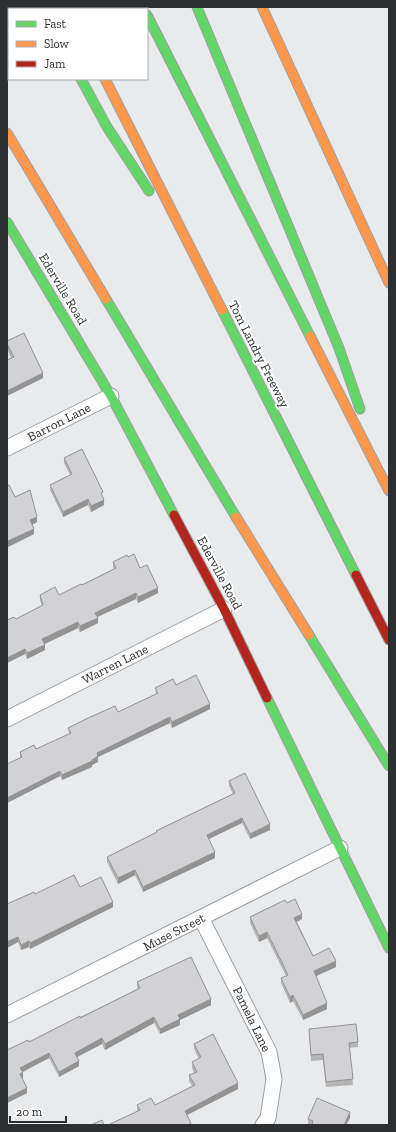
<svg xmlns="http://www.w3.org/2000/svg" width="396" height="1132" font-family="'Zilla Slab',serif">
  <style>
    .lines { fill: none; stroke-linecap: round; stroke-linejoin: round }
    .street-casing { stroke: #9e9fa1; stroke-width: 17 }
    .fast-casing { stroke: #9e9fa1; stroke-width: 11 }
    .slow-casing { stroke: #9e9fa1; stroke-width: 11 }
    .jam-casing { stroke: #9e9fa1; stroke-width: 11 }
    .street { stroke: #fcfcfc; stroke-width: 15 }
    .fast { stroke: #63d668; stroke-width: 9 }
    .slow { stroke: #ff974d; stroke-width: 9 }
    .jam { stroke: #b3261e; stroke-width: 9 }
    .wall { fill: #b5b5b6 }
    .shaded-wall { fill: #939394 }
    .building { fill: #d2d2d4; stroke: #939394 }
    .labels { text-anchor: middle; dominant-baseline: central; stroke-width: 4; stroke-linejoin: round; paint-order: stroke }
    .street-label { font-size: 13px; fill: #2e2f31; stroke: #fff }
  </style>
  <rect width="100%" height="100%" fill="#e8eaec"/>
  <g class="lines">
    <g class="street-casing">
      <g id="street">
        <path d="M7 448 111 396"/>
        <path d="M7 719 224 609"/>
        <path d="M201 918 269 1052 274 1079 268 1118 263 1125"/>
        <path d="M7 1015 340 848"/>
      </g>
    </g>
    <g class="fast-casing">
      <g id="fast">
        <path d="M42 7 43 9"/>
        <path d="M69 7 70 9"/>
        <path d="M197 7 339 348 360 409"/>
        <path d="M147 15 310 336"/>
        <path d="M81 79 107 127 149 191"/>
        <path d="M7 222 111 396 174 515"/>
        <path d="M106 299 236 517"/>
        <path d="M222 310 356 575"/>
        <path d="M309 635 389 766"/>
        <path d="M267 698 389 948"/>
      </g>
    </g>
    <g class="slow-casing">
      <g id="slow">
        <path d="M262 7 389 283"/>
        <path d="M105 79 222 310"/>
        <path d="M7 133 106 299"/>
        <path d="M310 336 389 491"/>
        <path d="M236 517 309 635"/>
      </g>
    </g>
    <g class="jam-casing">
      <g id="jam">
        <path d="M174 515 224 609 267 698"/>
        <path d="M356 575 389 640"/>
      </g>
    </g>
    <use href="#street" class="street"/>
    <use href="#fast" class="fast"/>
    <use href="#slow" class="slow"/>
    <use href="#jam" class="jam"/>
  </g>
  <g class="wall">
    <path d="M7 341 43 378 7 396V360L11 358 7 349Z"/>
    <path d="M64 458 103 497 104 505 91 512 88 505 63 517 50 490V485L70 475 64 463Z"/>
    <path d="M7 486 15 497 37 522 32 525 34 534 8 547 7 544Z"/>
    <path d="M128 557 140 568 158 593 138 603 136 599 97 617 98 623 80 632 78 628 45 644V650L27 659 25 654 7 663V620L16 619 42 606 40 600V595H59L82 585 114 569 113 567V562Z"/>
    <path d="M176 685 210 709 172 728 170 723 98 757V762L92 765V767L62 780 60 776 7 803V764L20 758V752L36 749 69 734 68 728 118 712 156 694 155 688Z"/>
    <path d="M229 781 270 830 250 839 242 823 209 839 215 858 143 892 135 875 118 884 107 862V857L156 833V831L233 794 229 786Z"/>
    <path d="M80 887 113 907 30 949 29 947 21 950 18 942 7 948V904L35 894Z"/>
    <path d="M287 903 302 919 297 922 313 956 336 967 316 976 327 1009 303 1020 293 1001 290 1003 281 983V978L286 976 267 938 259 942 250 923V917Z"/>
    <path d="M137 982 211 1005 180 1020V1025L160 1034 154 1023 105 1050 102 1044 77 1057 79 1066 59 1077 49 1058 23 1072V1078H22L27 1093 7 1103 29 1042 138 989 137 987Z"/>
    <path d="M309 1029 358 1042V1047L349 1048 353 1085 326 1087 323 1060 311 1061Z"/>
    <path d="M194 1044 238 1089 187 1115 191 1125 137 1111V1105H155L192 1086 189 1081V1075L194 1073 192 1068V1062L199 1059 194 1049Z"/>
    <path d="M350 1118 346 1125H310L308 1124V1119Z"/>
  </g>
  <g class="shaded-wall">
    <path d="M43 373V378L7 396V391Z"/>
    <path d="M88 499V505L63 517V512Z"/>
    <path d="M104 500V505L91 512V506Z"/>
    <path d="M37 517V522L30 526V520Z"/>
    <path d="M34 529V534L8 547V541Z"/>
    <path d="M158 588V593L138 603V597Z"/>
    <path d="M136 593V599L95 618V613Z"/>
    <path d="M98 618V623L80 632V626Z"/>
    <path d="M78 622V628L42 645V639Z"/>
    <path d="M45 645V650L27 659V653Z"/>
    <path d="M25 649V654L7 663V658Z"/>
    <path d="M210 704V709L172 728V722Z"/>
    <path d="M170 717V723L98 757V762L92 765V767L62 780V775L92 760 97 753Z"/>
    <path d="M60 771V776L7 803V798Z"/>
    <path d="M242 818V823L207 840V835Z"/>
    <path d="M270 824V830L250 839V834Z"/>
    <path d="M215 852V858L143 892V887Z"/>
    <path d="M135 870V875L118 884V878Z"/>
    <path d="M113 902V907L30 949V943Z"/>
    <path d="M302 914V919L294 923V918Z"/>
    <path d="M267 932V938L259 942V936Z"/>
    <path d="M18 937V942L7 948V942Z"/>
    <path d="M29 941V947L21 950V945Z"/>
    <path d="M336 961V967L314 977V971Z"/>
    <path d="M293 995V1001L290 1003V997Z"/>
    <path d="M211 999V1005L180 1020V1025L160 1034V1029L178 1015Z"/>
    <path d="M327 1003V1009L303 1020V1015Z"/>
    <path d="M154 1017V1023L105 1050V1044Z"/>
    <path d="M102 1038V1044L75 1058V1053Z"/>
    <path d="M49 1053V1058L20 1073V1068Z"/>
    <path d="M79 1061V1066L59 1077V1072Z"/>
    <path d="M23 1072V1078L20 1079V1074Z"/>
    <path d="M238 1083V1089L185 1116V1111Z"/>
    <path d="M27 1088V1093L7 1103V1098Z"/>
    <path d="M350 1112V1118L346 1125H344Z"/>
  </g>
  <g class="building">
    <path d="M24 333 43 373 7 391V360L14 357 7 344V341Z"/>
    <path d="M82 449 103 492 101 493 104 500 91 506 88 499 63 512 50 485 72 474 64 458Z"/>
    <path d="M9 485 15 497 30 490 37 517 30 520 34 529 8 541 7 538V486Z"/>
    <path d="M134 554 140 568 147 565 158 588 138 597 136 593 95 613 98 618 80 626 78 622 42 639 45 645 27 653 25 649 7 658V620L14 617 16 619 43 605 40 595 55 587 59 595 81 584 82 585 116 568 113 562 127 555 128 557Z"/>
    <path d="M196 675 210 704 172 722 170 717 97 753 98 756 92 760V761L62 775 60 771 7 798V764L22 757 20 752 34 745 36 749 71 733 68 728 86 719 115 706 118 712 158 693 155 688 173 679 176 685Z"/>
    <path d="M245 773 270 824 250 834 242 818 207 835 215 852 143 887 135 870 118 878 107 857 157 832 156 831 235 793 229 781Z"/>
    <path d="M74 875 80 887 101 877 113 902 30 943 29 941 21 945 18 937 7 942V904L34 892 35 894Z"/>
    <path d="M295 899 302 914 294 918 313 956 329 948 336 961 314 971 327 1003 303 1015 293 995 290 997 281 978 288 975 267 932 259 936 250 917 285 900 287 903Z"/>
    <path d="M191 957 211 999 178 1015 180 1019 160 1029 154 1017 105 1044 102 1038 75 1053 79 1061 59 1072 49 1053 20 1068 23 1072 20 1074 27 1088 7 1098V1050L28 1040 29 1042 80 1016V1018L140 988 137 982Z"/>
    <path d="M356 1024 358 1042 349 1043 353 1079 326 1082 323 1054 311 1055 309 1029Z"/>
    <path d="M213 1034 238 1083 185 1111 191 1123 188 1125H108L140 1110 137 1105 151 1098 155 1105 195 1085 189 1075 197 1072 192 1062 201 1057 194 1044Z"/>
    <path d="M317 1098 350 1112 344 1125H312L313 1121 308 1119Z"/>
    <path d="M102 1120 104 1125H91Z"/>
  </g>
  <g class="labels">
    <g class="street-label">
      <text transform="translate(63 289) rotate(59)">Ederville Road</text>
      <text transform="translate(259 354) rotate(63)">Tom Landry Freeway</text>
      <text transform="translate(59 422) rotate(-27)">Barron Lane</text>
      <text transform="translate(220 573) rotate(62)">Ederville Road</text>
      <text transform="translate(115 664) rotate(-27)">Warren Lane</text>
      <text transform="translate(174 932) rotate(-27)">Muse Street</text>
      <text transform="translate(252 1019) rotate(64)">Pamela Lane</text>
    </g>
  </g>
  <rect width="396" height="1132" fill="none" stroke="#2e2f31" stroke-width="16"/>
  <rect x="8" y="8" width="140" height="72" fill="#ffffff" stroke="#abacad"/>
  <rect x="16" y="21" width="20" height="6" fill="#63d668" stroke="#abacad"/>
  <text x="44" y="28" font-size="12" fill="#2e2f31">Fast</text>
  <rect x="16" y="41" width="20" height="6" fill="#ff974d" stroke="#abacad"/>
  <text x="44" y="48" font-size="12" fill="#2e2f31">Slow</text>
  <rect x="16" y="61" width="20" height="6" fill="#b3261e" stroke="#abacad"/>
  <text x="44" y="68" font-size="12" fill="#2e2f31">Jam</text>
  <path d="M10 1116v6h56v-6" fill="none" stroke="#2e2f31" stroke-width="2"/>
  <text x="16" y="1116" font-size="12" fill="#2e2f31" stroke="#ffffff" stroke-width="3" paint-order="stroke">20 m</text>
</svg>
